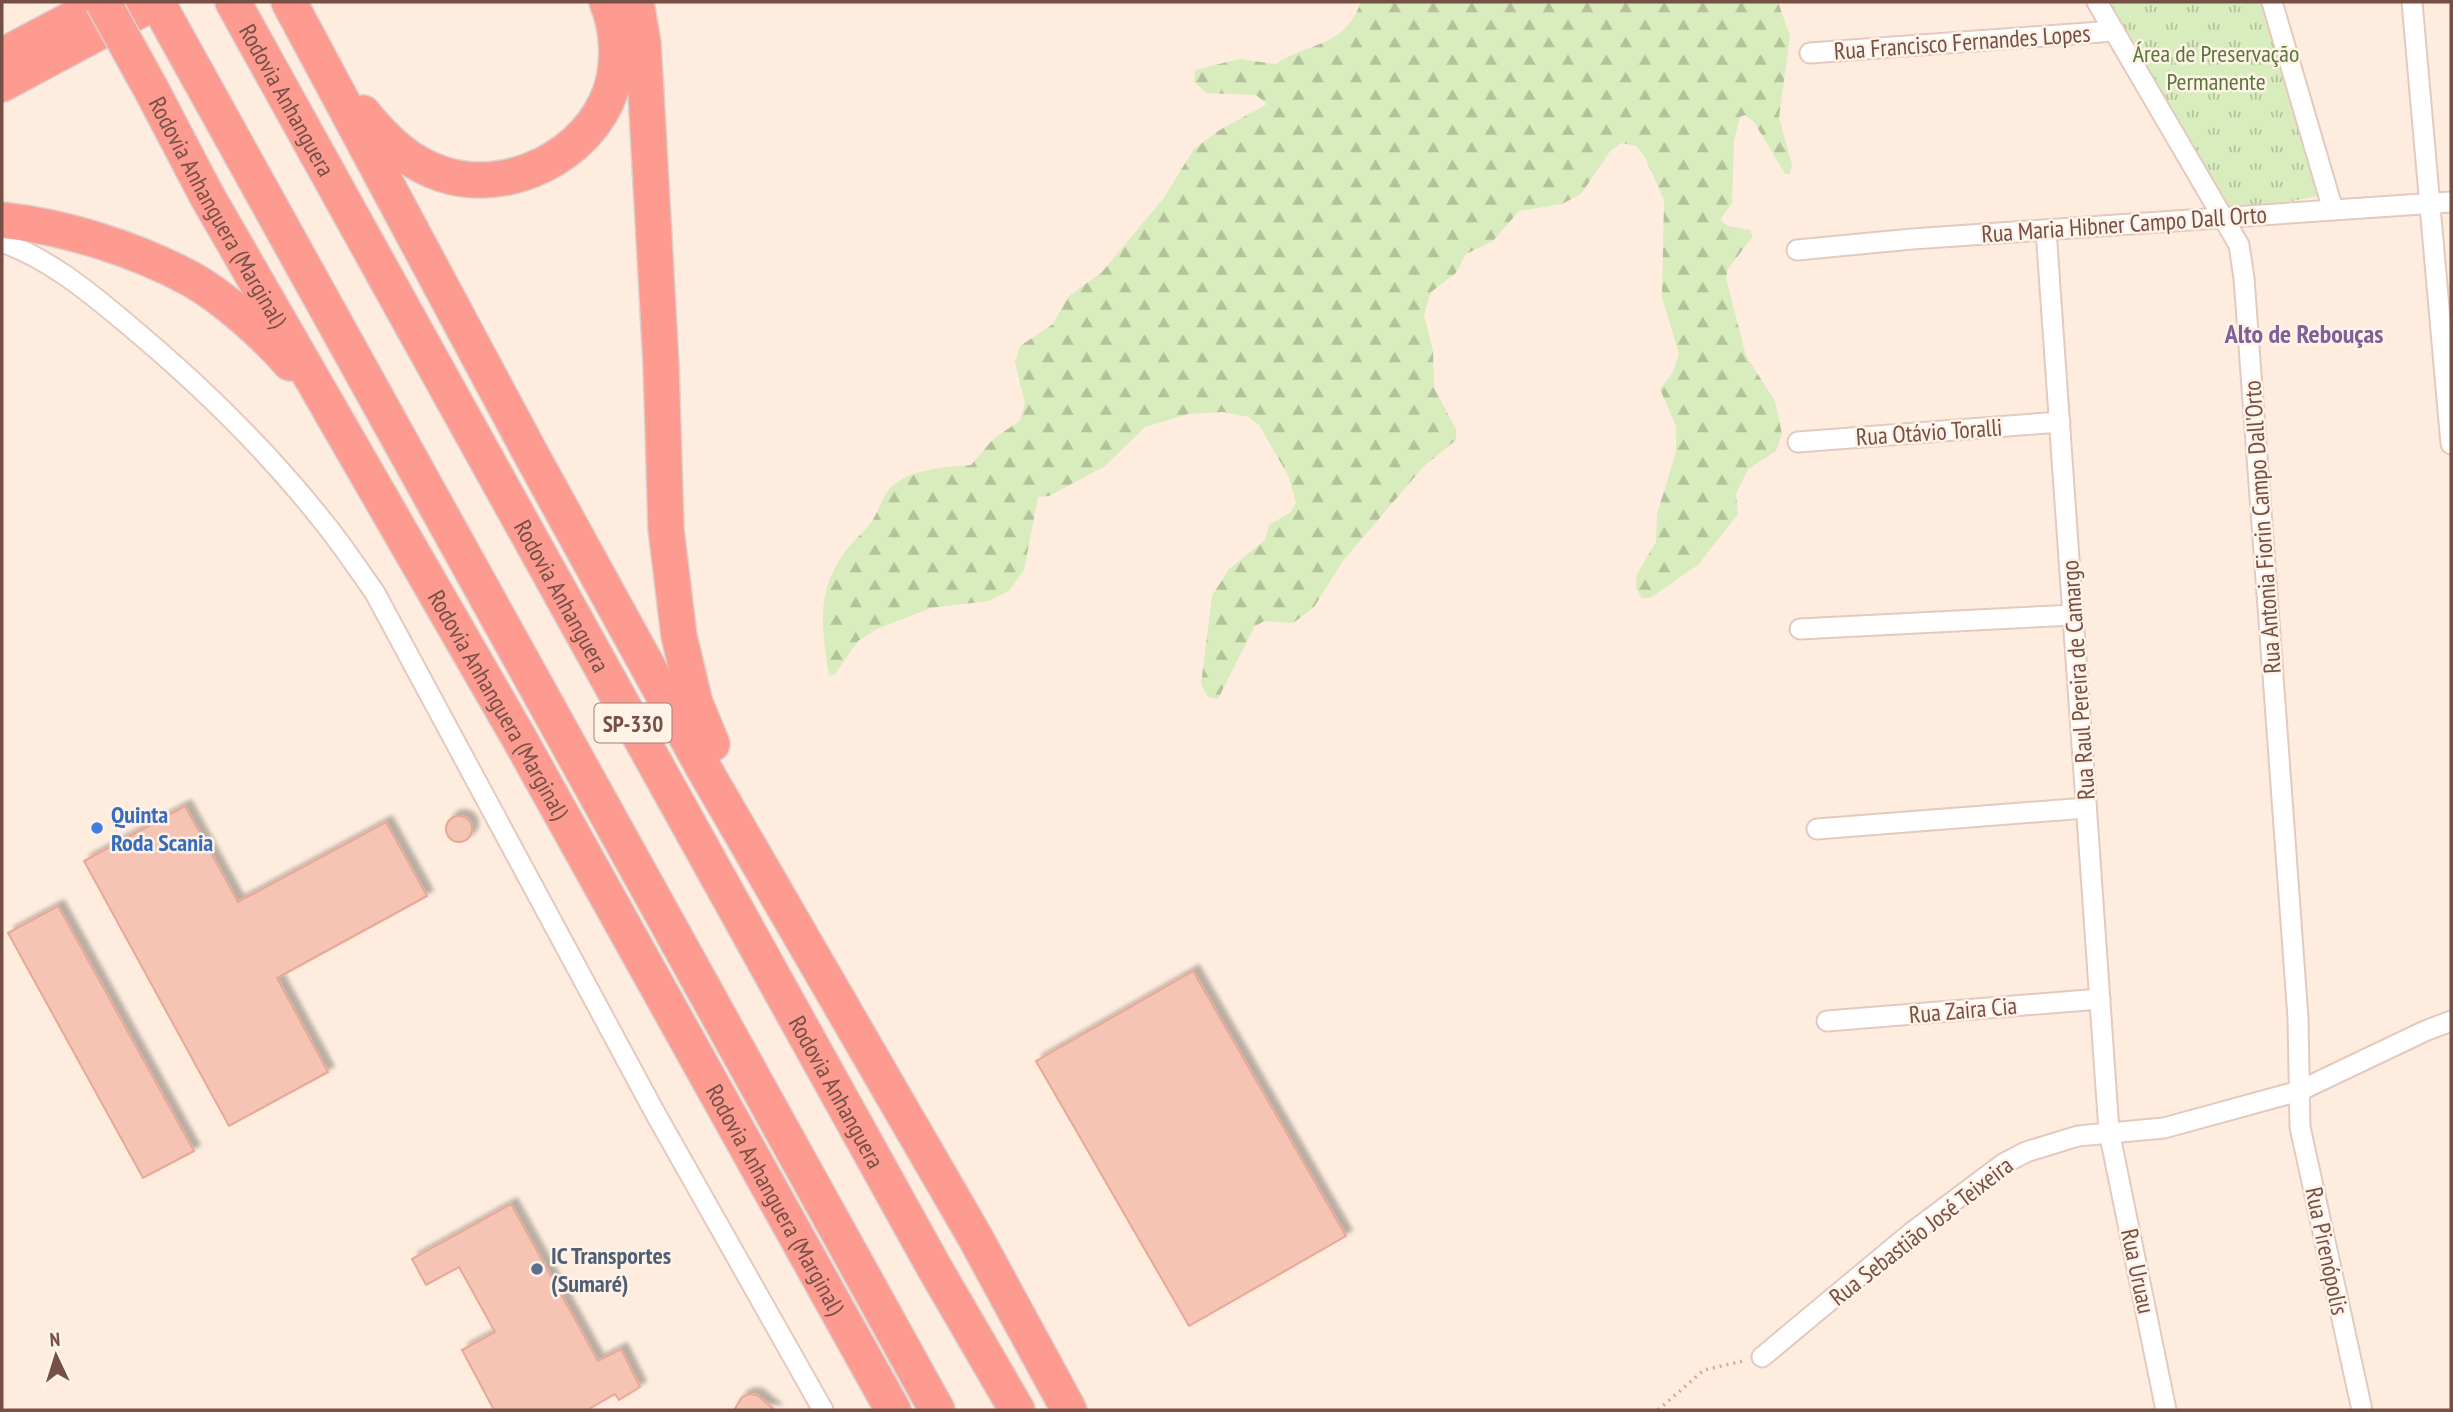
<svg xmlns="http://www.w3.org/2000/svg" width="2453" height="1412" font-family="'PT Sans Narrow',sans-serif">
  <style>
    .forest { fill: url(#forest-firs) }
    .park { fill: url(#park-tufts) }
    .building { fill: #f5c4b5; stroke: #e9a794; stroke-width: 2; filter: url(#shadow) }
    .lines { fill: none; stroke-linecap: round; stroke-linejoin: round }
    .street-casing { stroke: #e4c9be; stroke-width: 23 }
    .highway-casing { stroke: #dbd1cf; stroke-width: 38 }
    .path { stroke: #daa798; stroke-width: 3.5; stroke-dasharray: 2 5; stroke-linecap: butt }
    .street { stroke: #fff; stroke-width: 19 }
    .highway { stroke: #fd9b91; stroke-width: 35 }
    .highway-bridge-casing { stroke: #dbd1cf; stroke-width: 38; stroke-linecap: butt }
    .highway-bridge { stroke: #fd9b91; stroke-width: 35 }
    .shop-dot { fill: #3f7fe0; stroke: #fff2e7; stroke-width: 2.5 }
    .service-dot { fill: #5c6f8a; stroke: #fff2e7; stroke-width: 2.5 }
    .labels { text-anchor: middle; dominant-baseline: central; stroke-width: 5; stroke-linejoin: round; paint-order: stroke }
    .shield { fill: #fff2e7; stroke: #9f8076; stroke-width: 2 }
    .shield-label { font-size: 23px; font-weight: bold; fill: #764f45 }
    .street-label { font-size: 24px; fill: #764f45; stroke: #fff2e7 }
    .park-label { font-size: 24px; fill: #56773a; stroke: #fff2e7 }
    .shop-label { font-size: 24px; font-weight: bold; fill: #366cbe; stroke: #fff2e7; text-anchor: start }
    .service-label { font-size: 24px; font-weight: bold; fill: #4e5e75; stroke: #fff2e7; text-anchor: start }
    .neighbourhood-label { font-size: 26px; font-weight: bold; fill: #7d609a; stroke: #fff2e7 }
  </style>
  <defs>
    <pattern id="forest-firs" width="22" height="20" patternUnits="userSpaceOnUse" patternTransform="scale(1.75)"><rect width="22" height="20" fill="#d8ecbd"/><path d="M5 1l3.5 6h-7zM16 11l3.5 6h-7z" fill="#b4c29b"/></pattern>
    <pattern id="park-tufts" width="24" height="20" patternUnits="userSpaceOnUse" patternTransform="scale(1.75)"><rect width="24" height="20" fill="#d8ecbd"/><path d="M3 7l-1-3M5 7V3M7 7l1-3M15 17l-1-3M17 17v-4M19 17l1-3" fill="none" stroke="#b4c29b"/></pattern>
    <filter id="shadow"><feDropShadow dx="6" dy="-6" stdDeviation="2" flood-color="#0004"/></filter>
  </defs>
  <rect width="100%" height="100%" fill="#feeddf"/>
  <path class="forest" d="M1361 2H1778L1790 36 1779 117 1792 165 1790 174H1785L1754 122 1745 115 1740 117 1734 141 1732 203 1720 220 1728 226 1750 230 1753 236 1728 269 1726 278 1746 356 1775 401 1782 434 1776 451 1748 469 1736 494 1738 514 1698 565 1650 598H1642L1636 588 1637 574 1656 542 1657 514 1676 452V426L1660 389 1673 372 1679 354 1662 298 1664 200 1644 155 1636 146 1622 143 1611 150 1581 194 1562 204 1519 211 1493 241 1466 254 1455 274 1431 292 1424 315 1433 351 1434 388 1456 429V440L1424 466 1343 561 1314 607 1293 623 1264 621 1254 627 1218 699 1207 697 1201 684 1212 596 1229 569 1265 540 1269 525 1291 512 1296 502 1288 475 1259 425 1249 417 1223 412 1188 414 1145 427 1105 466 1049 496 1038 497 1024 570 1009 591 988 601 931 608 877 629 858 641 835 674 829 676C822 629 815 594 844 553 852 541 864 533 872 521 878 512 881 501 887 492 904 469 945 467 971 465L994 438 1020 421 1025 403 1015 363 1020 346 1053 324 1068 297 1102 272 1163 199 1194 149 1218 131 1267 104 1256 95 1206 93 1194 81 1195 70 1239 59 1276 64C1311 41 1344 48 1361 2Z"/>
  <path class="park" d="M2103 2H2263L2273 29 2317 196 2228 214Z"/>
  <g class="building">
    <path d="M185 806 238 902 386 822 427 896 277 978 328 1072 229 1126 84 861Z"/>
    <circle cx="459" cy="829" r="13"/>
    <path d="M58 906 194 1151 143 1178 8 933Z"/>
    <path d="M1193 971 1346 1236 1189 1326 1036 1061Z"/>
    <path d="M511 1204 598 1361 621 1349 640 1387 619 1400 615 1394 587 1410H494L462 1350 495 1332 459 1267 426 1285 412 1259Z"/>
    <path d="M749 1394 757 1395 775 1410H734L742 1397Z"/>
  </g>
  <g class="lines">
    <g class="street-casing">
      <g id="street">
        <path d="M2097 2 2239 245 2244 278 2298 1018 2300 1127 2362 1410"/>
        <path d="M2272 2 2333 210"/>
        <path d="M2412 2 2451 444"/>
        <path d="M1810 53 2114 31"/>
        <path d="M2046 230 2109 1131 2166 1410"/>
        <path d="M2 242C49 259 88 291 126 323 197 382 265 448 322 520 341 543 358 569 375 593L654 1111 823 1410"/>
        <path d="M1797 250 1912 239 2451 202"/>
        <path d="M1798 442 2060 422"/>
        <path d="M1800 629 2073 615"/>
        <path d="M1817 829 2086 808"/>
        <path d="M1827 1021 2100 999"/>
        <path d="M1762 1357 1911 1233 2003 1164 2026 1152 2078 1136 2164 1128 2299 1091 2425 1031 2451 1021"/>
      </g>
    </g>
    <g class="highway-casing">
      <g id="highway">
        <path d="M157 2 937 1410"/>
        <path id="s1" d="M233 2 934 1267 1017 1410"/>
        <path d="M289 2 532 456 703 767 975 1237 1069 1410"/>
        <path d="M636 2 643 43 647 111 661 364 666 529 679 636 695 703 712 744"/>
        <path d="M2 56 104 2"/>
        <path d="M2 84 155 2"/>
        <path id="s2" d="M151 89 207 196 519 738 893 1410"/>
        <path d="M363 113C385 140 408 163 442 174 507 196 589 156 611 90 620 62 618 29 607 2"/>
        <path d="M2 220C66 227 135 249 191 279 223 297 266 335 290 363"/>
      </g>
    </g>
    <path class="path" d="M1658 1410 1704 1370 1743 1361"/>
    <use href="#street" class="street"/>
    <use href="#highway" class="highway"/>
    <g class="highway-bridge-casing">
      <path id="highway-bridge" d="M103 2 151 89"/>
    </g>
    <use href="#highway-bridge" class="highway-bridge"/>
  </g>
  <circle class="shop-dot" cx="97" cy="828" r="7"/>
  <circle class="service-dot" cx="537" cy="1269" r="7"/>
  <g class="labels">
    <rect class="shield" x="594.5" y="703.5" width="77" height="39" rx="5"/>
    <g class="shield-label">
      <text x="633" y="723">SP-330</text>
    </g>
    <g class="street-label">
      <text transform="translate(1962 42) rotate(-4)">Rua Francisco Fernandes Lopes</text>
      <text stroke="none"><textPath href="#s1" startOffset="112">Rodovia Anhanguera</textPath></text>
      <text stroke="none"><textPath href="#s2" startOffset="140">Rodovia Anhanguera (Marginal)</textPath></text>
      <text transform="translate(2124 224) rotate(-4)">Rua Maria Hibner Campo Dall Orto</text>
      <text transform="translate(1929 432) rotate(-4)">Rua Otávio Toralli</text>
      <text transform="translate(2262 527) rotate(-94)">Rua Antonia Fiorin Campo Dall'Orto</text>
      <text stroke="none"><textPath href="#s1" startOffset="679">Rodovia Anhanguera</textPath></text>
      <text transform="translate(2078 680) rotate(-94)">Rua Raul Pereira de Camargo</text>
      <text stroke="none"><textPath href="#s2" startOffset="707">Rodovia Anhanguera (Marginal)</textPath></text>
      <text transform="translate(1963 1010) rotate(-5)">Rua Zaira Cia</text>
      <text stroke="none"><textPath href="#s1" startOffset="1246">Rodovia Anhanguera</textPath></text>
      <text stroke="none"><textPath href="#s2" startOffset="1274">Rodovia Anhanguera (Marginal)</textPath></text>
      <text transform="translate(1921 1231) rotate(-38)">Rua Sebastião José Teixeira</text>
      <text transform="translate(2327 1251) rotate(78)">Rua Pirenópolis</text>
      <text transform="translate(2138 1271) rotate(78)">Rua Uruau</text>
    </g>
    <g class="park-label">
      <text x="2216" y="53">Área de Preservação<tspan x="2216" dy="28">Permanente</tspan></text>
    </g>
    <g class="shop-label">
      <text x="111" y="814">Quinta<tspan x="111" dy="28">Roda Scania</tspan></text>
    </g>
    <g class="service-label">
      <text x="551" y="1255">IC Transportes<tspan x="551" dy="28">(Sumaré)</tspan></text>
    </g>
    <g class="neighbourhood-label">
      <text x="2304" y="333">Alto de Rebouças</text>
    </g>
  </g>
  <rect width="2453" height="1412" fill="none" stroke="#764f45" stroke-width="7"/>
  <g transform="translate(56 1356) rotate(356)" stroke="#fff2e7" stroke-width="5" paint-order="stroke">
  <path d="M0-5L12 26L0 18L-12 26Z" fill="#764f45"/>
  <text y="-10" font-size="19" font-weight="bold" text-anchor="middle" fill="#764f45">N</text>
  </g>
</svg>
